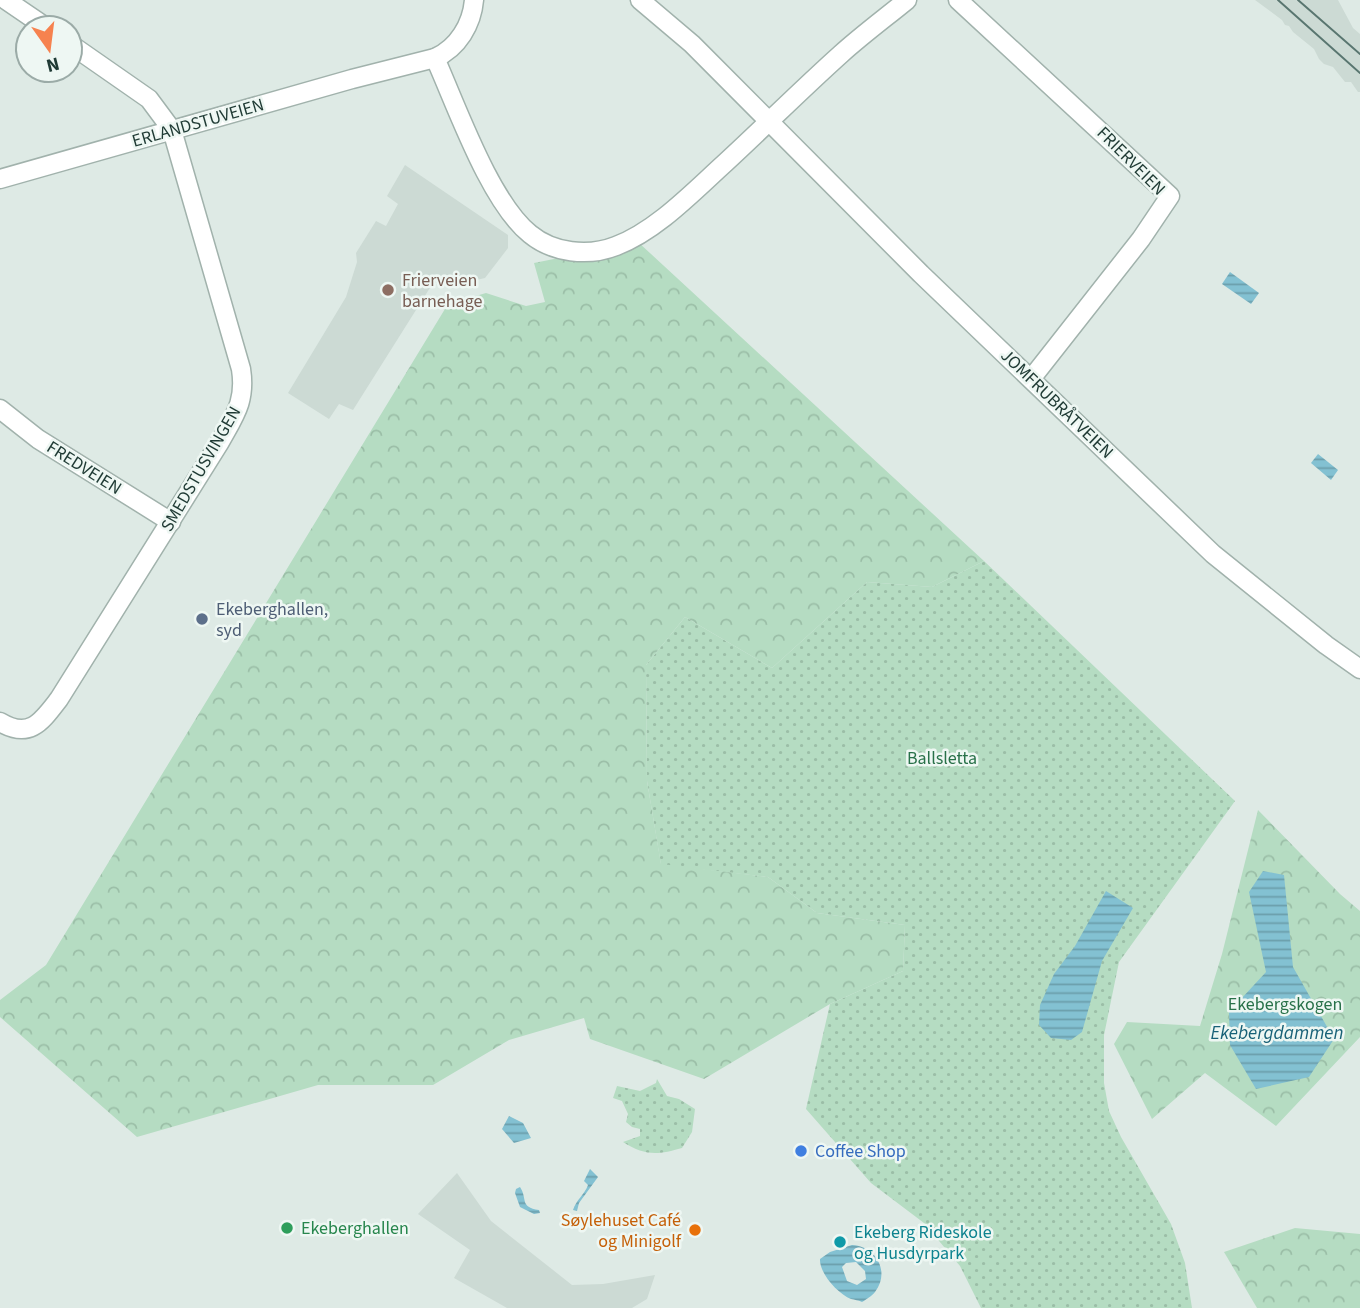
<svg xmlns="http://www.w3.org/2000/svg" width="1360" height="1308" font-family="'Source Sans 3',sans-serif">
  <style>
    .built { fill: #ccdad4 }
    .grass { fill: url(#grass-dots) }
    .forest { fill: url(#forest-crowns) }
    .water { fill: url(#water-rules); fill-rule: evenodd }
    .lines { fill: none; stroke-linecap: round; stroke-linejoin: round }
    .street-casing { stroke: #a1b2ac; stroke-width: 21 }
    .street { stroke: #fff; stroke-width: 18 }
    .tram { stroke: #597670; stroke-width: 2 }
    .education-dot { fill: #8d6e63; stroke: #eef7f3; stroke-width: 2.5 }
    .service-dot { fill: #5c6f8a; stroke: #eef7f3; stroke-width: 2.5 }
    .shop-dot { fill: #3f7fe0; stroke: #eef7f3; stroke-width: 2.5 }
    .leisure-dot { fill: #2e9e5b; stroke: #eef7f3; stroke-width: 2.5 }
    .food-dot { fill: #e8710a; stroke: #eef7f3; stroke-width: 2.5 }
    .culture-dot { fill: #0f9aa8; stroke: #eef7f3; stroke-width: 2.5 }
    .labels { text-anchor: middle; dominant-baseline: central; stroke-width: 5; stroke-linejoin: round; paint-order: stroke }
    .street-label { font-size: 18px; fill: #1f3a34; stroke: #eef7f3 }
    .education-label { font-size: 18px; fill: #785e54; stroke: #eef7f3; text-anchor: start }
    .service-label { font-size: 18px; fill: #4e5e75; stroke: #eef7f3; text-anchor: start }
    .park-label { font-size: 18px; fill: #287149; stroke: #eef7f3 }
    .shop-label { font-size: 18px; fill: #366cbe; stroke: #eef7f3; text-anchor: start }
    .food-label { font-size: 18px; fill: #c56008; stroke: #eef7f3; text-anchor: end }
    .leisure-label { font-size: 18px; fill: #27864d; stroke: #eef7f3; text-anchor: start }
    .culture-label { font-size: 18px; fill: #0d838f; stroke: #eef7f3; text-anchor: start }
    .water-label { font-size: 19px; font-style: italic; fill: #186177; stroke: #eef7f3 }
  </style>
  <defs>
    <pattern id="grass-dots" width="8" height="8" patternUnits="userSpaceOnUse" patternTransform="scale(1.75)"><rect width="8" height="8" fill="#b5dcc2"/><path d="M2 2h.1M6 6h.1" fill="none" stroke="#9bbea7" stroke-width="1.8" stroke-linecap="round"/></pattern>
    <pattern id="forest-crowns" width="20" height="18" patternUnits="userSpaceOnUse" patternTransform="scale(1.75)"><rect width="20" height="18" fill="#b5dcc2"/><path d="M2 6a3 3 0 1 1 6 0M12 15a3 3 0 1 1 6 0" fill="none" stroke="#9bbea7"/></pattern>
    <pattern id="water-rules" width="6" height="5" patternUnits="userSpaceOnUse" patternTransform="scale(1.75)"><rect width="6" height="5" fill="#83c1d2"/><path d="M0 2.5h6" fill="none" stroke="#6b9eab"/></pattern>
  </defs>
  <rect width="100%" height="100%" fill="#deeae5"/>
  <g class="built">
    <path d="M1255 0H1338L1353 28 1360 34V92H1358L1351 82H1345L1333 67 1324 64 1319 59 1314 49 1293 32 1289 26 1285 25 1282 20Z"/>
    <path d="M405 165 508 235V248L485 278 463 283H433L353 410 339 404 329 419 288 393 346 297 357 262 356 253 376 221 386 226 398 204 387 196Z"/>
    <path d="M457 1173 491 1221 572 1285 603 1284 655 1275 647 1299 632 1308H507L454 1278 470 1250 418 1214Z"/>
  </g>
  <g class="grass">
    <path d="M984 561 1235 801 1119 962 1104 1035V1083L1109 1111 1121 1137 1171 1224 1185 1263 1192 1308H981L960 1266 924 1223 871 1183 806 1109 830 1004 903 971 905 925 817 913 768 877 661 865 647 781 646 665 685 617 772 668 867 582 932 587Z"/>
    <path d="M657 1079 667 1096 679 1099 695 1109 692 1132 682 1148C658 1155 645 1156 623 1142L640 1136V1129L632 1127 626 1122 628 1114 622 1101 613 1098 617 1086 640 1091 656 1083Z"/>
  </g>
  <g class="forest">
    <path d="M638 242 984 561 932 587 867 582 772 668 685 617 646 665 647 781 661 864 768 877 817 913 905 925 903 971 830 1004 704 1079 590 1039 584 1018 509 1040 433 1085H318L137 1137 0 1017V1000L46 965 448 304 486 293 526 306 545 302 534 263Z"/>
    <path d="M1258 810 1340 894 1360 911V1037L1276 1126 1205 1073 1152 1119 1114 1044 1127 1022 1200 1026 1222 954Z"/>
    <path d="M1295 1228 1360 1234V1308H1257L1224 1252Z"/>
  </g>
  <g class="water">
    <path d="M1230 272 1259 293 1251 304 1222 284Z"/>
    <path d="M1318 454 1338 470 1331 480 1311 463Z"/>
    <path d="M1263 871 1284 875 1293 967 1334 1039 1309 1077 1256 1089 1230 1045 1229 1012 1266 972 1249 892Z"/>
    <path d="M1106 891 1133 908 1102 961 1082 1032 1071 1040 1051 1038 1039 1025 1040 1005 1054 974 1075 946Z"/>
    <path d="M509 1116 523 1123 531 1138 514 1143 502 1129Z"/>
    <path d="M590 1169 598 1177 579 1203 577 1211 573 1210C576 1200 585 1194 588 1185L584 1181Z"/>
    <path d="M520 1187C528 1199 519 1207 539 1210L540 1213 534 1214 520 1207 515 1193 516 1189Z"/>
    <path d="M852 1245C875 1246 891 1271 875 1292 872 1296 865 1300 862 1302 858 1300 855 1300 851 1299 838 1294 819 1273 820 1259L830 1252ZM856 1262 865 1271 866 1279 857 1285 847 1281 842 1267 846 1263Z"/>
  </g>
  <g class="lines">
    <g class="street-casing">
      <g id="street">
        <path d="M6 0 47 28"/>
        <path d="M640 0 692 44 921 274 1213 554 1326 645 1360 669"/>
        <path d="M958 0 1170 196 1141 239 1031 379"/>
        <path d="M435 58C457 107 490 202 530 234 553 253 588 257 616 246 656 231 693 192 725 163 764 127 802 89 841 54 862 35 885 18 907 0"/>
        <path d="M0 179 352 79 435 58C458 48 472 24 474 0"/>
        <path d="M0 409 38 439 171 522"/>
        <path d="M0 722C30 740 42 721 59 699L220 442C235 415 246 401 241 369L172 130 149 99 70 44"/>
      </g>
    </g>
    <use href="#street" class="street"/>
    <g class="tram">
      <path d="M1278 0 1360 73"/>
      <path d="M1298 0 1360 54"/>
    </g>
  </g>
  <circle class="education-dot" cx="388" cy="290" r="7"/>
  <circle class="service-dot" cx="202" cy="619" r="7"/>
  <circle class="shop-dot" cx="801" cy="1151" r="7"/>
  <circle class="leisure-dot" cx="287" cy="1228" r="7"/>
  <circle class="food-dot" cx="695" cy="1230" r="7"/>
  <circle class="culture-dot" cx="840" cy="1242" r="7"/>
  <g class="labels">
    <g class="street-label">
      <text transform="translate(198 123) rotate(-16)">ERLANDSTUVEIEN</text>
      <text transform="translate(1131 161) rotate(45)">FRIERVEIEN</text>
      <text transform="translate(1057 404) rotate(44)">JOMFRUBRÅTVEIEN</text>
      <text transform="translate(84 468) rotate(32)">FREDVEIEN</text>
      <text transform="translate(201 469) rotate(-60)">SMEDSTUSVINGEN</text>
    </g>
    <g class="education-label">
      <text x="402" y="280">Frierveien<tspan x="402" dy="21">barnehage</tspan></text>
    </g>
    <g class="service-label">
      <text x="216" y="609">Ekeberghallen,<tspan x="216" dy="21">syd</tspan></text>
    </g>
    <g class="park-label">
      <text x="942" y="758">Ballsletta</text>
      <text x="1285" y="1004">Ekebergskogen</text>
    </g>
    <g class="shop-label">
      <text x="815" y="1151">Coffee Shop</text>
    </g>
    <g class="food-label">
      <text x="681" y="1220">Søylehuset Café<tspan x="681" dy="21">og Minigolf</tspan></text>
    </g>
    <g class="leisure-label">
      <text x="301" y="1228">Ekeberghallen</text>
    </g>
    <g class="culture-label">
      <text x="854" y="1232">Ekeberg Rideskole<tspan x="854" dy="21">og Husdyrpark</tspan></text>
    </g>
    <g class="water-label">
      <text x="1277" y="1033">Ekebergdammen</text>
    </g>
  </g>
  <g transform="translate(49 49) rotate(166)"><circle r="33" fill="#eef7f3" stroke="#9baba7" stroke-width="2"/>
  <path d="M0-5L12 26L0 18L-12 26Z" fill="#f6824f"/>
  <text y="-10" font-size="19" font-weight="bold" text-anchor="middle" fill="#1f3a34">N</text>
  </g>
</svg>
